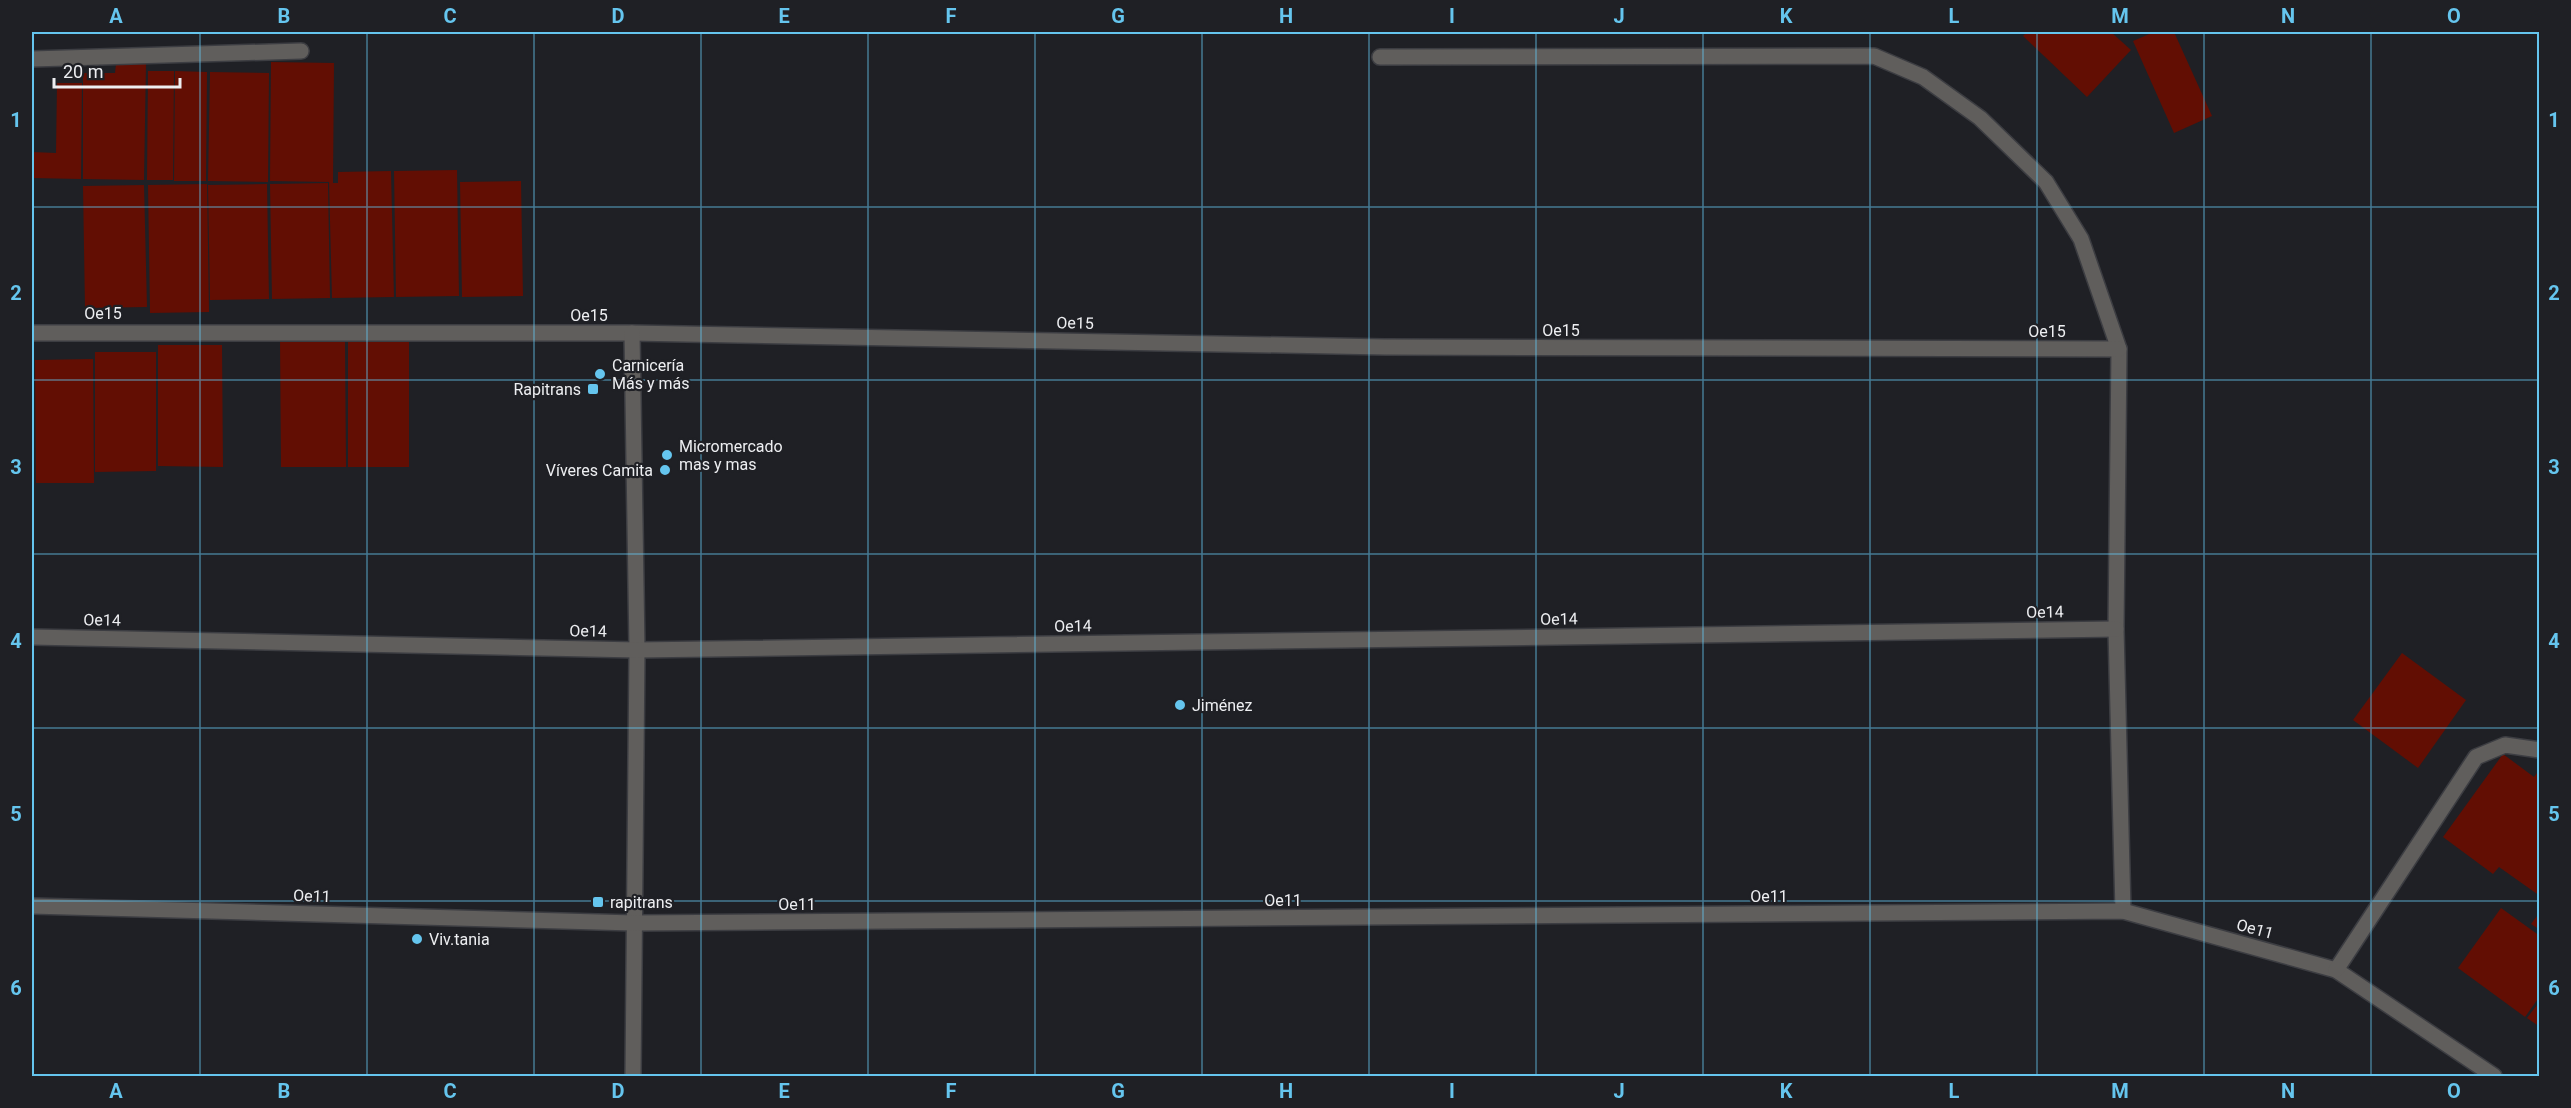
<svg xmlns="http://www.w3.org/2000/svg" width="2571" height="1108" font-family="Roboto,sans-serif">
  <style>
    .building { fill: #620e03 }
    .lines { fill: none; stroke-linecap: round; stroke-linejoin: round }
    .minor-casing { stroke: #3c3d42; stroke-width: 18 }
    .minor { stroke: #605e5c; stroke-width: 15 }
    .grid { fill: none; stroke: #65c5ee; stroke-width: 1.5; stroke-opacity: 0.55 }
    .poi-dot { fill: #65c5ee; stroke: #1f2025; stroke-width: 2 }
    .labels { text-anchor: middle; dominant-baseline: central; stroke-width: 4.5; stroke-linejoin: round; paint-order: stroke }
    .street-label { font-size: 16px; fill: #edeef1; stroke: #1f2025 }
    .poi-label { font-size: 16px; fill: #edeef1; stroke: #1f2025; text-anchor: start }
    .neatline { fill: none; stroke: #65c5ee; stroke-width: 2 }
    .grid-label { font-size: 20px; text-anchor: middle; font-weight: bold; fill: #65c5ee }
  </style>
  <rect width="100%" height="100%" fill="#1f2025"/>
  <g class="building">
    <path d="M2027 32H2111L2131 50 2087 97 2023 36Z"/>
    <path d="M2154 32H2174L2212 116 2174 133 2133 41Z"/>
    <path d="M271 62 334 63 333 183H338V172L391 171 394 297 332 298 329 182 270 181Z"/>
    <path d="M116 64H146L144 180 83 179V73H115Z"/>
    <path d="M148 71H174L173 180H147Z"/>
    <path d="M175 71 207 72 206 181H174Z"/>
    <path d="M210 72 269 73 268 182 208 181Z"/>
    <path d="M57 83H82L81 179 32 178V152L56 153Z"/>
    <path d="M457 170 459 296 396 297 394 171Z"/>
    <path d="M521 181 523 296 462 297 460 182Z"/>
    <path d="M328 183 330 298 272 299 270 184Z"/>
    <path d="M207 184 209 312 150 313 148 185Z"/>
    <path d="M267 184 269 299 210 300 208 185Z"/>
    <path d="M144 185 147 307 85 308 83 186Z"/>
    <path d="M280 339H345L346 467H281Z"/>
    <rect x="348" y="339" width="61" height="128"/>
    <path d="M158 345H222L223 467 158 466Z"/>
    <path d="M95 352H156V471L95 472Z"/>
    <rect x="32" y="359" width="2" height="109"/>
    <path d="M93 359 94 483H36L35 360Z"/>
    <path d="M2402 653 2466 700 2418 768 2353 720Z"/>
    <path d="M2503 754 2534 777 2540 769V896L2499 867 2493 874 2443 837Z"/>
    <path d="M2501 908 2540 936V996L2525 1017 2458 968Z"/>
    <path d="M2540 912V930L2531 924Z"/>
    <path d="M2540 1001V1027L2527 1018Z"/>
  </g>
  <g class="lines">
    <g class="minor-casing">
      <g id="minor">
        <path d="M1380 57 1874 56 1923 77 1980 118 2046 182 2081 239 2119 349 2116 629 2123 911"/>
        <path d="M32 59 301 51"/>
        <path d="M32 333H632L1385 347 2119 349"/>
        <path d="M632 333 637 650 633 1076"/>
        <path d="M32 637 637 650 2116 629"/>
        <path d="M32 906 634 923 2123 911 2336 970 2494 1076"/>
        <path d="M2336 970 2476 757 2505 745 2540 750"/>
      </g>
    </g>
    <use href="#minor" class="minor"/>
  </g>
  <path class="grid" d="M200 32V1076M367 32V1076M534 32V1076M701 32V1076M868 32V1076M1035 32V1076M1202 32V1076M1369 32V1076M1536 32V1076M1703 32V1076M1870 32V1076M2037 32V1076M2204 32V1076M2371 32V1076M32 207H2540M32 380H2540M32 554H2540M32 728H2540M32 901H2540"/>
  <g class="poi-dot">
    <circle cx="600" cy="374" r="6"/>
    <rect x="587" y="383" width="12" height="12" rx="3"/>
    <circle cx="667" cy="455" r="6"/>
    <circle cx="665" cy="470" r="6"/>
    <circle cx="1180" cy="705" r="6"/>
    <rect x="592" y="896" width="12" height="12" rx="3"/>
    <circle cx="417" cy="939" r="6"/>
  </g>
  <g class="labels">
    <g class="street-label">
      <text x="103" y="313">Oe15</text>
      <text x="589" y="315">Oe15</text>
      <text transform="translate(1075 323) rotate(1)">Oe15</text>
      <text x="1561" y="330">Oe15</text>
      <text x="2047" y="331">Oe15</text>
      <text transform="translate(2045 612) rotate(-1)">Oe14</text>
      <text transform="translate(1559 619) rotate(-1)">Oe14</text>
      <text transform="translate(102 620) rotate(1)">Oe14</text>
      <text transform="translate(1073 626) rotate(-1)">Oe14</text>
      <text transform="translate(588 631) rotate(1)">Oe14</text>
      <text transform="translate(312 896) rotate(2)">Oe11</text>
      <text x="1769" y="896">Oe11</text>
      <text x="1283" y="900">Oe11</text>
      <text x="797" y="904">Oe11</text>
      <text transform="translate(2255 929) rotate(15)">Oe11</text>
    </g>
    <g class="poi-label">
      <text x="612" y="365">Carnicería<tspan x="612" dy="18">Más y más</tspan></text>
      <text x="581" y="389" text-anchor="end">Rapitrans</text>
      <text x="679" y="446">Micromercado<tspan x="679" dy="18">mas y mas</tspan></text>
      <text x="653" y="470" text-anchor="end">Víveres Camita</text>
      <text x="1192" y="705">Jiménez</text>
      <text x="610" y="902">rapitrans</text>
      <text x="429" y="939">Viv.tania</text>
    </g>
  </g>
  <rect width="2571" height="1108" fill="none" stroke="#1f2025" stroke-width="66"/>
  <path d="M54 78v9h126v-9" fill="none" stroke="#edeef1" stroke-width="3"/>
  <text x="63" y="78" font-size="18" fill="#edeef1" stroke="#1f2025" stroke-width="4.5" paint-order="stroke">20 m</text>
  <rect x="33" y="33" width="2505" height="1042" class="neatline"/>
  <g class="grid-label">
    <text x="116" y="23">A</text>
    <text x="284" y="23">B</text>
    <text x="450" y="23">C</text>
    <text x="618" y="23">D</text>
    <text x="784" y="23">E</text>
    <text x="951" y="23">F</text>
    <text x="1118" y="23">G</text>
    <text x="1286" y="23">H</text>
    <text x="1452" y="23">I</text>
    <text x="1619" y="23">J</text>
    <text x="1786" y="23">K</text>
    <text x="1954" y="23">L</text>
    <text x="2120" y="23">M</text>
    <text x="2288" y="23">N</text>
    <text x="2454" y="23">O</text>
    <text x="16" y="127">1</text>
    <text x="2554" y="127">1</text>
    <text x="16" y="300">2</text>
    <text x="2554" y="300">2</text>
    <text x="16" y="474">3</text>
    <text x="2554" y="474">3</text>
    <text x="16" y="648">4</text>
    <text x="2554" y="648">4</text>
    <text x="16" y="821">5</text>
    <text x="2554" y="821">5</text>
    <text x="16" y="995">6</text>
    <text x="2554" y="995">6</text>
    <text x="116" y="1098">A</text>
    <text x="284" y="1098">B</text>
    <text x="450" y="1098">C</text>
    <text x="618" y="1098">D</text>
    <text x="784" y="1098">E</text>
    <text x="951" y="1098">F</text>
    <text x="1118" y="1098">G</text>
    <text x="1286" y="1098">H</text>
    <text x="1452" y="1098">I</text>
    <text x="1619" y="1098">J</text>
    <text x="1786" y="1098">K</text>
    <text x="1954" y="1098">L</text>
    <text x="2120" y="1098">M</text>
    <text x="2288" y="1098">N</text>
    <text x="2454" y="1098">O</text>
  </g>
</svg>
